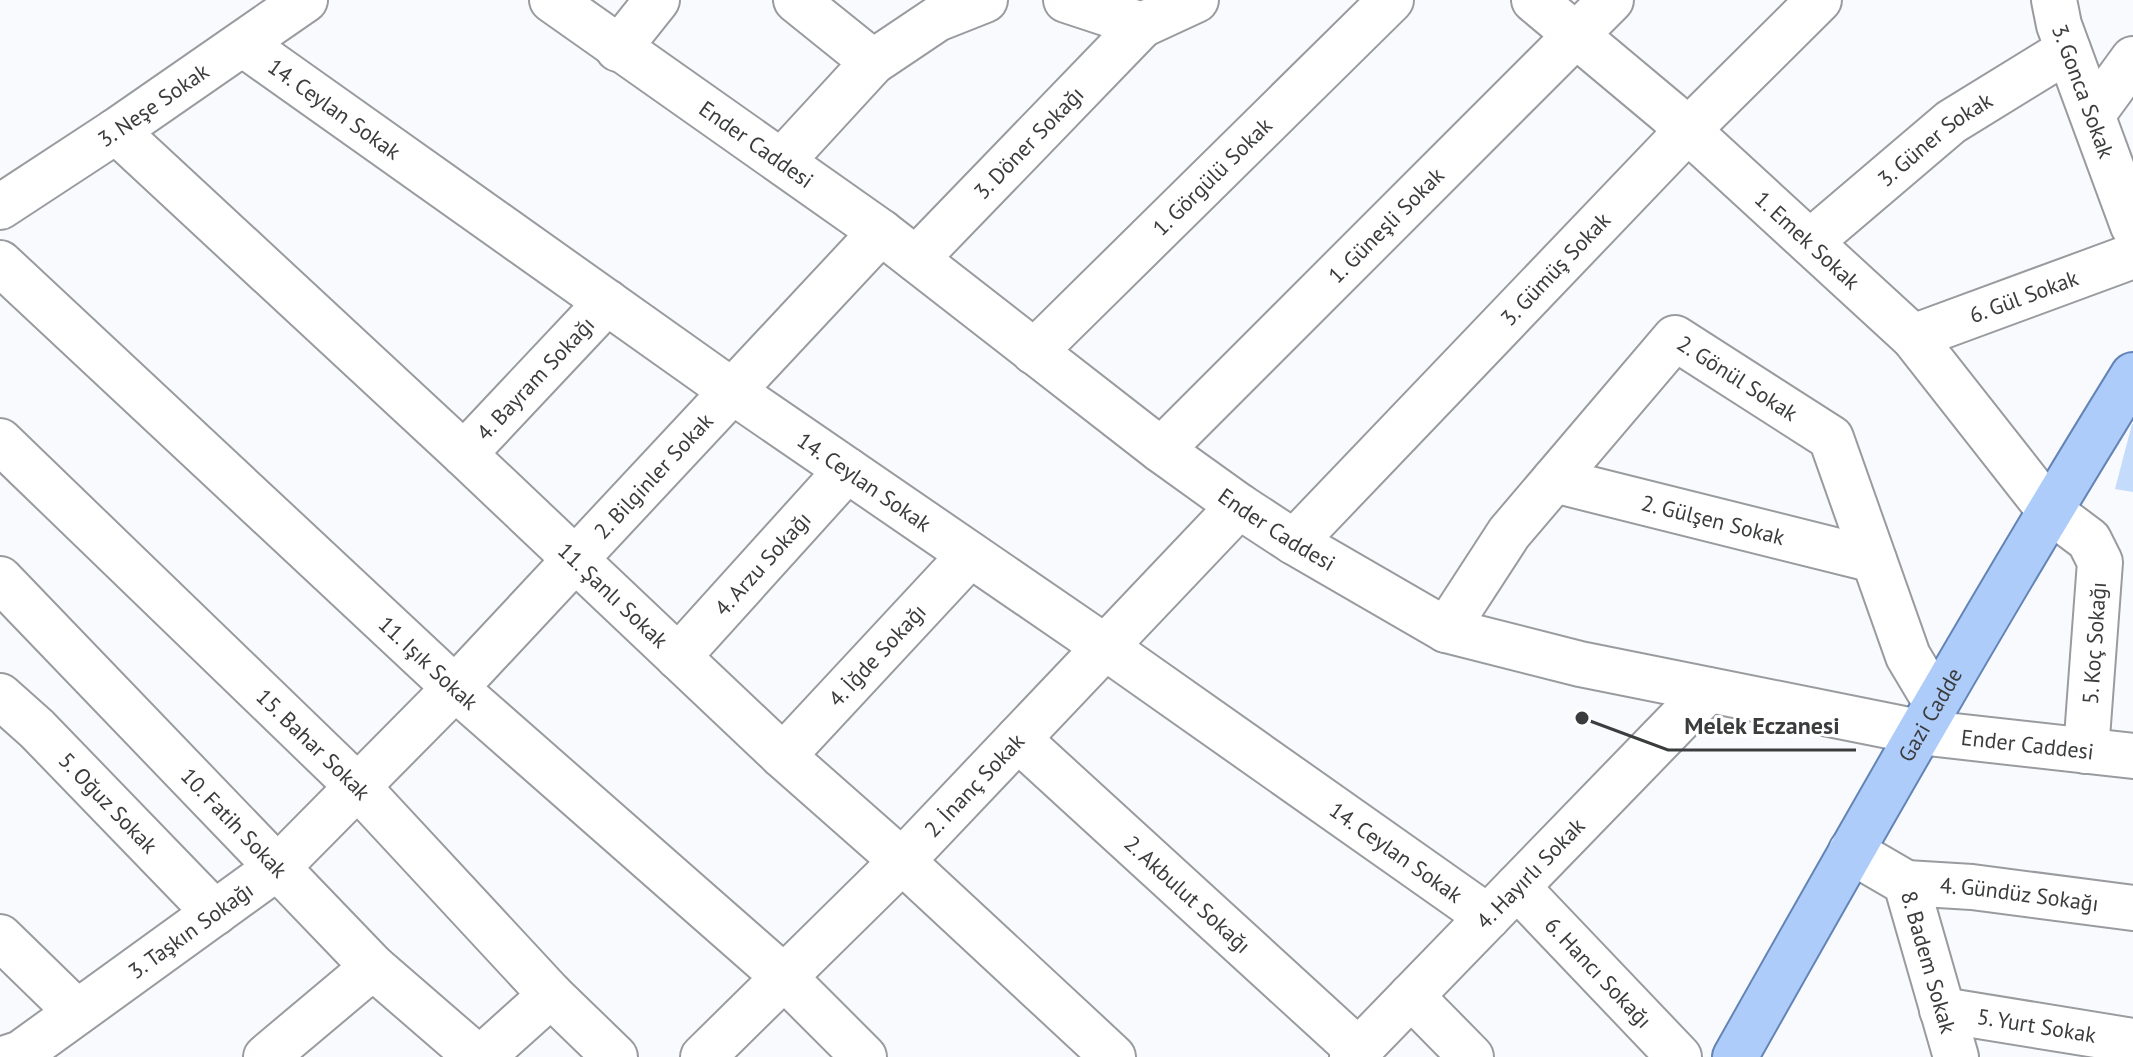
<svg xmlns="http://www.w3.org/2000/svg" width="2133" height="1057" font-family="'PT Sans',sans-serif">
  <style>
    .building { fill: #c5dbfc }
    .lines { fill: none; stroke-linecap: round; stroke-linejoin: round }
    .minor-casing { stroke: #999b9e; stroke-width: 48 }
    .major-casing { stroke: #6384b5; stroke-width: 48 }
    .minor { stroke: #fff; stroke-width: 44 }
    .major { stroke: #aeccfa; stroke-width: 44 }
    .labels { text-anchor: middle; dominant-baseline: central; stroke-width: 6; stroke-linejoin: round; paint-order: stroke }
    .street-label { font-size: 22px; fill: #3b3c3d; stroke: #fff }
    .leader { fill: none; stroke: #3b3c3d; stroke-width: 3 }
    .callout-dot { fill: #3b3c3d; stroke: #fff; stroke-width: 3 }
    .callout-label { font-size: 24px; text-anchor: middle; font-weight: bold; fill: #3b3c3d; stroke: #fff; stroke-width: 6; stroke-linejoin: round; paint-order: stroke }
  </style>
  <rect width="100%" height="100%" fill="#f8fafe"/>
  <path class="building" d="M2132 424H2133V492L2115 489Z"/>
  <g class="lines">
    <g class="minor-casing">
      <g id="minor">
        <path id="s1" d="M552 0 881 232 1161 450 1239 506 1294 542 1446 630 1580 664 1919 732 2133 756"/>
        <path d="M796 0 873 62"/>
        <path d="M1066 0 1142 25 1196 0"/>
        <path id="s2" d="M1534 0 1669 113 1913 337 2049 510 2089 540 2100 562 2086 751"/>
        <path id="s3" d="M2054 0 2059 25 2133 226"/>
        <path id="s4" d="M243 44 732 391 1105 647 1488 917"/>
        <path d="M618 49 657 0"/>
        <path d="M2093 114 2133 59"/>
        <path id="s5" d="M116 131 464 454 783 756 902 861 1113 1057"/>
        <path d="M782 161 873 62 937 19 985 0"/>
        <path id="s6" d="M0 207 116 131 305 0"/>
        <path id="s7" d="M1810 242 1951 122 2068 50"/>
        <path id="s8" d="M916 259 1142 25"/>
        <path id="s9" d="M0 263 455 688 784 977 864 1057"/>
        <path id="s10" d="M1913 337 2133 256"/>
        <path id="s11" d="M1034 352 1391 0"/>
        <path id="s12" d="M0 441 357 786 551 995 615 1057"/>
        <path id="s13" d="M1161 450 1611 0"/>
        <path id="s14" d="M464 454 607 302"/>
        <path id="s15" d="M1554 480 1874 560"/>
        <path id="s16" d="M1294 542 1688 130 1819 0"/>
        <path id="s17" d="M0 579 373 967 477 1057"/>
        <path id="s18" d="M1446 630 1509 533 1675 338 1831 438 1908 656 1936 703"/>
        <path id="s19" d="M678 657 847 470"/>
        <path id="s20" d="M0 696 37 729 215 913"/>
        <path id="s21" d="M1018 739 1359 1051"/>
        <path id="s22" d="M783 756 970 555"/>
        <path id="s23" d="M1851 851 1906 883 1956 1057"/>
        <path id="s24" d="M1906 883 1972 887 2133 908"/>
        <path id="s25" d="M1517 887 1679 1057"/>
        <path d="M0 937 77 1012"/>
        <path d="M1411 996 1471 1057"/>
        <path id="s26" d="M1942 1010 2133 1041"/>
        <path id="s27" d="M9 1057 21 1053 278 867 455 688 881 232"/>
        <path d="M266 1057 373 967"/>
        <path d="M482 1057 551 995"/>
        <path id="s28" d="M703 1057 902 861 1239 506"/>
        <path id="s29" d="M1352 1057 1708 690"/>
      </g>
    </g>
    <g class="major-casing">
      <g id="major">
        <path id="s30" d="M1735 1057C1864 828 1994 599 2133 375"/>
      </g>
    </g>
    <use href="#minor" class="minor"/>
    <use href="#major" class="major"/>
  </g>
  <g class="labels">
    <g class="street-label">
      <text stroke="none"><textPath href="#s3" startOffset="96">3. Gonca Sokak</textPath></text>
      <text stroke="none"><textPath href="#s6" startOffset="184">3. Neşe Sokak</textPath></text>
      <text stroke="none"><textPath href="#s4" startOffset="112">14. Ceylan Sokak</textPath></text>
      <text stroke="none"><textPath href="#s7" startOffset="162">3. Güner Sokak</textPath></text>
      <text stroke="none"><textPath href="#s8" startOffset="162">3. Döner Sokağı</textPath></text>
      <text stroke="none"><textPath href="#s1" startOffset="250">Ender Caddesi</textPath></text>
      <text stroke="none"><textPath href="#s11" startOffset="250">1. Görgülü Sokak</textPath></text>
      <text stroke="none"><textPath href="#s13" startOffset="318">1. Güneşli Sokak</textPath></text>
      <text stroke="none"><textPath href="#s2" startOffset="364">1. Emek Sokak</textPath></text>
      <text stroke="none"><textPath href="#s16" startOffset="378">3. Gümüş Sokak</textPath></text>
      <text stroke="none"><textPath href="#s10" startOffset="118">6. Gül Sokak</textPath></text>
      <text stroke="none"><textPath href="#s14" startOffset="104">4. Bayram Sokağı</textPath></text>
      <text stroke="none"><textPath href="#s18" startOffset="446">2. Gönül Sokak</textPath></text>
      <text stroke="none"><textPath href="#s27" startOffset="872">2. Bilginler Sokak</textPath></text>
      <text stroke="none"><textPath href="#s4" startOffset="760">14. Ceylan Sokak</textPath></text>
      <text stroke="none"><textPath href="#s15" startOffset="164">2. Gülşen Sokak</textPath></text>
      <text stroke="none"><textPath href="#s1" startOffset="898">Ender Caddesi</textPath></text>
      <text stroke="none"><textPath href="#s19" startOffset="126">4. Arzu Sokağı</textPath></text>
      <text stroke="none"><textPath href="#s5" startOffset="680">11. Şanlı Sokak</textPath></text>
      <text transform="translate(2094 643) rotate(-86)">5. Koç Sokağı</text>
      <text stroke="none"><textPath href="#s22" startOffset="138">4. İğde Sokağı</textPath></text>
      <text stroke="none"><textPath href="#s9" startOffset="586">11. Işık Sokak</textPath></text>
      <text stroke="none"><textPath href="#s30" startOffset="394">Gazi Cadde</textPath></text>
      <text stroke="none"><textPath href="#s12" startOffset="436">15. Bahar Sokak</textPath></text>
      <text stroke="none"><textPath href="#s1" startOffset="1688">Ender Caddesi</textPath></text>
      <text stroke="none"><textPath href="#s28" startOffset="384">2. İnanç Sokak</textPath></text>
      <text stroke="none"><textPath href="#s20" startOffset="152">5. Oğuz Sokak</textPath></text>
      <text stroke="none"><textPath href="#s17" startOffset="338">10. Fatih Sokak</textPath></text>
      <text stroke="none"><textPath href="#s4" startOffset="1408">14. Ceylan Sokak</textPath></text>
      <text stroke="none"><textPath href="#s29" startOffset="256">4. Hayırlı Sokak</textPath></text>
      <text stroke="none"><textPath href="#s21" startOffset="230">2. Akbulut Sokağı</textPath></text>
      <text stroke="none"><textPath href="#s24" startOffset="114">4. Gündüz Sokağı</textPath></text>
      <text stroke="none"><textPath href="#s27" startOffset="222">3. Taşkın Sokağı</textPath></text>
      <text stroke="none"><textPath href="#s23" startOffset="146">8. Badem Sokak</textPath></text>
      <text stroke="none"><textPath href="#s25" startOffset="118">6. Hancı Sokağı</textPath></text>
      <text stroke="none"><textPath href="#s26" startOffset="96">5. Yurt Sokak</textPath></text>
    </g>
  </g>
  <path class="leader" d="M1582 718L1668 750H1856"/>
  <circle class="callout-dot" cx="1582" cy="718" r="8"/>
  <g class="callout-label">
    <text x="1762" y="734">Melek Eczanesi</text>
  </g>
</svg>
